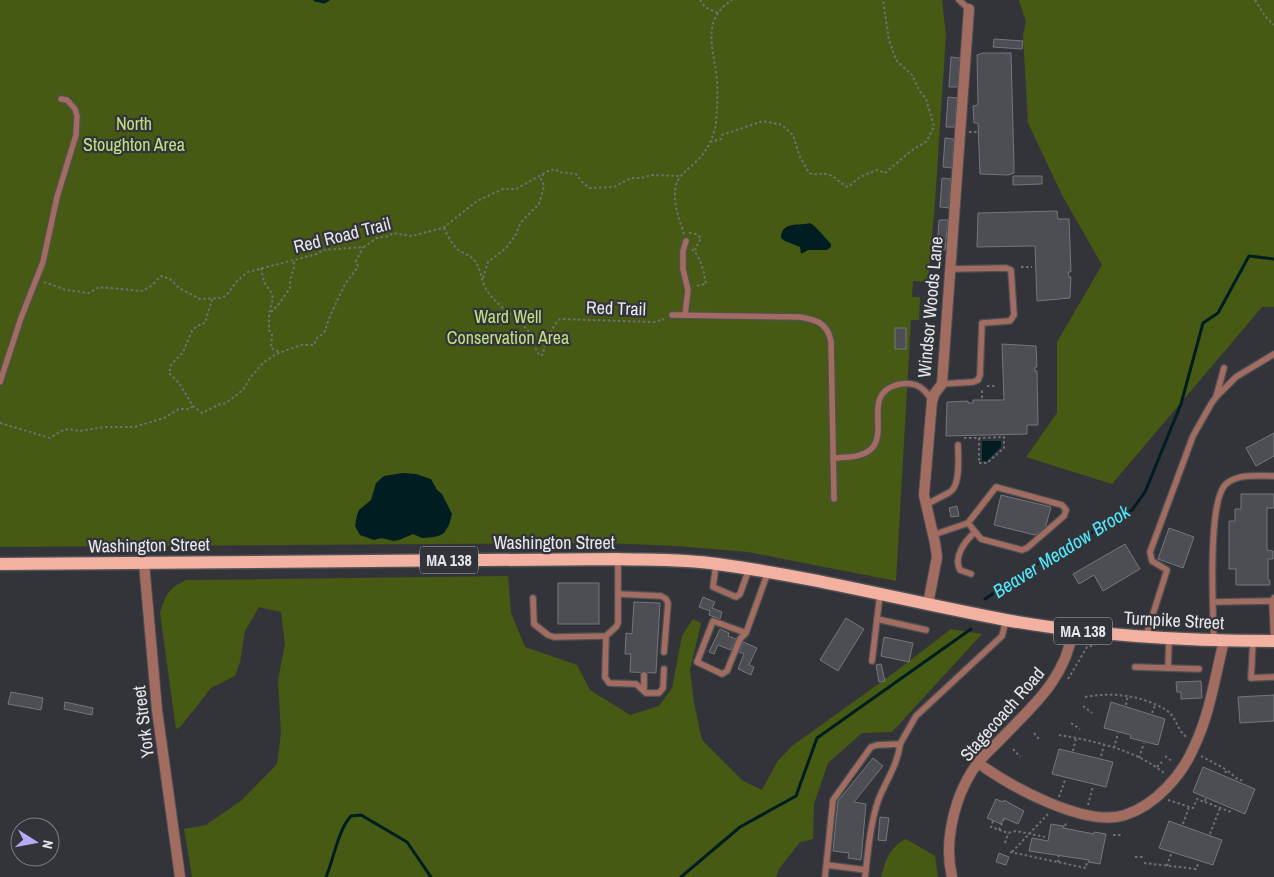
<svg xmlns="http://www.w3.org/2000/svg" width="1274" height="877" font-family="'Archivo Narrow',sans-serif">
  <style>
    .green { fill: #465a13 }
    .water { fill: #001d22 }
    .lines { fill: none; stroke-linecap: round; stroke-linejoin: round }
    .stream { stroke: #001d22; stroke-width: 3 }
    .building { fill: #4d4e53; stroke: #74767b }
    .service-casing { stroke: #505155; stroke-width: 8 }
    .minor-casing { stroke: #505155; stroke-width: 12 }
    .tertiary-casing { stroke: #505155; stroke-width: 12 }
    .primary-casing { stroke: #505155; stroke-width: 15 }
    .path { stroke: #6f7074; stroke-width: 2; stroke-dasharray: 2.5 2.5; stroke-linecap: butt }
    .service { stroke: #a26d60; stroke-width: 5.5 }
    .minor { stroke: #a26d60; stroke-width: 10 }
    .tertiary { stroke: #a26d60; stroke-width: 10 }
    .primary { stroke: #f3b1a1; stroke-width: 12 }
    .labels { text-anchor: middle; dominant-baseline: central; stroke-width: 4.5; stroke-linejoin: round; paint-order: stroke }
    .shield { fill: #333439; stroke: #b0b1b5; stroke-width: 1 }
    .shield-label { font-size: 16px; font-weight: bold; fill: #e6e7ea }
    .park-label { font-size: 18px; fill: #c0e180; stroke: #333439 }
    .street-label { font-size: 18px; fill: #e6e7ea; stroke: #333439 }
    .water-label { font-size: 19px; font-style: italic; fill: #50e9fe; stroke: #333439 }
  </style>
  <rect width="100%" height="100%" fill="#333439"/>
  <g class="green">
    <path d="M0 0H942L946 35 935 202 928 282 913 281 912 297H920L919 320H911L896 581 748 552 677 546 604 543 0 547Z"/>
    <path d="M1019 0H1274V307H1262L1112 484 1026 457 1057 413V342L1102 265 1062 195 1028 123 1023 35 1026 22Z"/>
    <path d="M508 576 511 613 525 647 577 665 590 690 630 715 659 706 672 688 682 636 693 619 701 623 690 670 694 703 702 740 743 781 762 790 777 762 792 746 895 672 951 629 982 634 892 732 862 733 828 763 814 804 813 839 800 842 779 869 776 877H192L184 829 206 825 242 800 277 764 281 733 278 680 285 644 281 612 259 607 245 631 240 662 235 676 211 688 181 726 176 729 160 613C166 594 168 589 186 580Z"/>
    <path d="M906 839 935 856 938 877H881C885 861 890 846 906 839Z"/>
  </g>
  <g class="water">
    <path d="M810 223C816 226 826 239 831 244V247L827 250H808L801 254 800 247 785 241 781 238C781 221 800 226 810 223Z"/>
    <path d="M982 441H1001V447L987 461H982Z"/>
    <path d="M403 473 416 474 431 479 437 490 442 494 452 514 449 525 444 533 441 535 434 537 422 538 413 534 399 540 394 541 381 538 374 540 360 535 355 526 357 515 359 510 371 500 376 483 384 476Z"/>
  </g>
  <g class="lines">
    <g class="stream">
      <path d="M315 0 324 2 328 0"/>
      <path d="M985 599 1038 563 1132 510 1145 492 1181 404 1203 323 1218 313 1249 256 1274 259"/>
      <path d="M326 877C334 858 338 830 351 816L361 815 407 842 431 877"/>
      <path d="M681 877 740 827 796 796 817 738 971 629"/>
    </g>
  </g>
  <g class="building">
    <path d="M994 39 1023 41 1022 49 993 47Z"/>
    <path d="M983 53H1011L1014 167V173L1008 175 980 174 978 123H974L973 106 978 105 977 55Z"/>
    <path d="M951 57 960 58 958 87H949Z"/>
    <path d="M948 97 957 98 955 127H946Z"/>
    <path d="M945 138 954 139 952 168 943 167Z"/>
    <path d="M1013 176H1042V184L1013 185Z"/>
    <path d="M942 178 951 179 949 208 940 207Z"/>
    <path d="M1057 211 1058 219H1069L1071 272H1068L1069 277H1071L1070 298 1037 301 1035 246 977 247 978 213Z"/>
    <path d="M939 220H948L945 250 937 249Z"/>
    <rect x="895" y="328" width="11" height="21"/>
    <path d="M1002 344 1036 346 1037 367H1035V371H1037L1038 425H1027V434L946 436 947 402 968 401V403H973V400H1004Z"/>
    <path d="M1274 433V456L1256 466 1246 448Z"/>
    <path d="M1241 494H1274V508H1267V550L1273 551V559H1268V580H1270V585H1236V569H1229V521H1235V509H1241Z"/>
    <path d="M1001 495 1051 507 1045 529 1035 535 994 525Z"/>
    <path d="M957 506 959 516 951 517 949 508Z"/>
    <path d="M1169 528 1194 537 1183 568 1158 559Z"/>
    <path d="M1125 544 1140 569 1103 591 1094 575 1079 584 1073 574Z"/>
    <rect x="558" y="583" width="41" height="41"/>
    <path d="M703 597 715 602 712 608 722 612 720 619 709 615 710 611 699 607Z"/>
    <path d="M634 602 660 603 656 673 630 672 631 654H625L626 633 632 634Z"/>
    <path d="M846 618 864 629 838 671 820 660Z"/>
    <path d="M720 629 729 633 728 636 736 639 731 650 718 645 714 654 709 652Z"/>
    <path d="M884 637 913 643 909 662 881 656Z"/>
    <path d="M743 642 757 648 749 665 754 667 751 675 738 669 744 654 739 652Z"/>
    <path d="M881 664 885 681 879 682 876 665Z"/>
    <path d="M1201 681 1202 698 1181 699V692H1177L1176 682Z"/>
    <path d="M11 692 43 698 41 710 8 704Z"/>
    <path d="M1274 695V721L1240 723 1238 697Z"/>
    <path d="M65 702 93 708 92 715 64 709Z"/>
    <path d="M1111 702 1165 719 1158 745 1130 738 1131 735 1104 728Z"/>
    <path d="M1059 749 1113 762 1106 787 1052 774Z"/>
    <path d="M873 758 883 766 854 802 866 804 861 860 848 858 849 853 833 851 838 801Z"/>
    <path d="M1203 767 1255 789 1245 814 1193 792Z"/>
    <path d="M996 799 1003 802 1004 800 1024 811 1018 824 1004 818 1001 824 987 818Z"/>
    <path d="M880 817 889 818 886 841 878 840Z"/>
    <path d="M1169 821 1222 840 1213 865 1159 848Z"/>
    <path d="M1051 824 1064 826 1063 828 1094 834V832L1106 834 1100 864 1088 862 1089 860 1029 851 1032 838 1048 841Z"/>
    <path d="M999 853 1009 857 1006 865 996 862Z"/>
  </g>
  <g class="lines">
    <g class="service-casing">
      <g id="service">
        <path d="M959 0 969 9"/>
        <path d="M672 315 800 317C817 320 827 323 831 341L834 499"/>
        <path d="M685 315 688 290 683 269V251L686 241"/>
        <path d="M0 382 21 318 43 262 57 197 76 135 77 116 75 109 67 100 61 99"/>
        <path d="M942 384 973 382 978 380 980 375 982 323 1010 321 1014 315 1011 270 1006 268 951 269"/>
        <path d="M1216 397 1224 368"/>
        <path d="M833 458C846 457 864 458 873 447 887 428 864 395 896 385 903 383 910 383 916 385 924 388 928 394 932 401"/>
        <path d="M925 506C933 500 942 497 950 492 961 485 958 456 958 445"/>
        <path d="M933 535 968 523 996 487 1062 505 1066 510 1064 516 1027 548 1022 550 981 539 968 523"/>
        <path d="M716 564 713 587 736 597 740 594 749 569"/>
        <path d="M971 574 960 570C953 557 965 541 975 532"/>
        <path d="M618 594 661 596 666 599 668 603 664 652"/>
        <path d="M533 598 534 624 548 635 554 637 606 636 616 627 618 623V559"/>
        <path d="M1274 598 1272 601 1274 641"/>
        <path d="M1213 602 1272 601"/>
        <path d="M877 619 926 630"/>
        <path d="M746 633 713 621 697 662 722 674 727 671 740 639 746 633 768 572"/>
        <path d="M606 636 605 677 609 683 636 684 646 693H659L663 688 664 669"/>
        <path d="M1146 636 1167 570 1152 561 1150 552 1193 436 1211 404 1216 397 1236 377 1274 354"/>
        <path d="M1214 640C1213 612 1207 501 1226 484 1239 473 1258 476 1274 476"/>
        <path d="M1253 641 1251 678 1274 677"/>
        <path d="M872 661 880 594"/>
        <path d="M1135 667 1199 669"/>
        <path d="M1168 668 1169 639"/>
        <path d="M644 691V675"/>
        <path d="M900 744 916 716 1002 636 1006 620"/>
        <path d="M827 865 866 870"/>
        <path d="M825 877 833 800 871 747 877 745 900 744C898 765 885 782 878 801 870 825 868 852 865 877"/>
      </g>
    </g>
    <g class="minor-casing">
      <g id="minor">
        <path d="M928 604 937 557 935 543 924 495 932 401 935 393 942 384 969 9"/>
        <path d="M978 763C1010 786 1085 828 1125 815 1156 805 1182 775 1194 747 1210 714 1215 676 1224 641"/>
        <path d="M952 877C948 860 948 845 951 828 955 805 963 783 977 764 983 756 991 749 998 742 1031 707 1065 681 1073 630"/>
      </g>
    </g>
    <g class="tertiary-casing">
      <path id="tertiary" d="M144 563 157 710 180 877"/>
    </g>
    <g class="primary-casing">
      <path id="primary" d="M0 564 618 559C651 560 684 559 717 564 814 577 910 602 1006 620 1095 636 1184 641 1274 641"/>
    </g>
    <g class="path">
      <path d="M700 0 705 7 718 13"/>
      <path d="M1255 0 1265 16 1274 25"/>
      <path d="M969 132H977"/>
      <path d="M710 142 721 139 722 135 763 121 782 125 793 135 800 157 809 173C818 176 819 173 826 174 835 175 840 184 848 187L860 177 877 170 885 173 911 151 927 141 934 126 926 99 919 90 912 75 896 60 889 40 883 0"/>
      <path d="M444 228C448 236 453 248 462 252 467 255 471 256 475 261 481 268 481 281 486 289 496 306 517 317 529 332 535 340 534 351 541 356L543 354C544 345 552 326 560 319L654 322 664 319"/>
      <path d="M689 233 696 234 701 238 695 250"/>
      <path d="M684 234C680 221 674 207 675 193 675 176 687 171 698 160 708 149 714 137 716 122 717 108 718 94 717 80 714 49 700 21 732 0"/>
      <path d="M692 249C701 257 704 273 706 284L695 286"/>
      <path d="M1021 267H1032"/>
      <path d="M261 268 264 282 271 292 273 298 269 314V330L272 335 271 348 280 352"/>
      <path d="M483 278 488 262 506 248 515 236 521 222 539 204 544 186 541 179 544 173"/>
      <path d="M44 282 66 290 89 293 99 287 142 291 151 286 161 276 170 279 179 288 200 299 219 298 226 296 237 281 248 272 317 254 323 250 364 247 377 238 389 236 393 233 411 236 443 228 477 201 503 189H516L548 171 555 169 559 172 576 174 582 182 590 188 614 187 631 178H642L651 175 679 176"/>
      <path d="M212 299 205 323 197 326 192 331 183 352 171 365 169 373 179 383 193 406 202 413 218 405 226 403 243 390 250 378 263 363 276 354 301 345H314L317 338 324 333 330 316 345 284 358 267 356 261 363 247"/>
      <path d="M271 312 279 304 290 288V280L294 268V260"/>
      <path d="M987 386H995"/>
      <path d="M982 398V388"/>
      <path d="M0 423 50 438 61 431 68 429 80 431 104 427H134L164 418 179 409H189L193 406"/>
      <path d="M964 438H979V463H987L1004 448V437L979 438"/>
      <path d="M1068 679 1087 647 1095 645"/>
      <path d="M1085 697C1108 693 1128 694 1150 702 1157 705 1164 708 1170 713 1177 721 1179 733 1188 738"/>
      <path d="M1126 705 1128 695"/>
      <path d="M1083 706 1092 713"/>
      <path d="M1152 713 1155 705"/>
      <path d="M1071 723 1080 729"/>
      <path d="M1034 733 1039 739"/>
      <path d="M1059 735C1095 741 1136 750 1164 773"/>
      <path d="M1114 748 1118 733"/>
      <path d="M1013 749 1020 757"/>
      <path d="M1073 751 1076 738"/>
      <path d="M1101 756 1104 745"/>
      <path d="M1165 756 1173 762"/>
      <path d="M1201 756 1227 770"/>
      <path d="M1139 758 1144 743"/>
      <path d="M1157 767 1162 762"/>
      <path d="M1225 773 1227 770 1236 778 1243 781"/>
      <path d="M1059 797 1065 780"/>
      <path d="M1168 800 1193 808 1197 799 1204 802 1207 797"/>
      <path d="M1205 802 1231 812 1232 810"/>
      <path d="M1088 805 1093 786"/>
      <path d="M993 821 991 827 1008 833 1016 831 1045 837"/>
      <path d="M1183 824 1189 807"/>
      <path d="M1065 826 1067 821"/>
      <path d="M999 830 1004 819"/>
      <path d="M1210 834 1220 808"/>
      <path d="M1113 835H1122"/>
      <path d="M1005 843 1008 833"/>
      <path d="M1010 852 1086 868 1087 861"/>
      <path d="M1012 852 1048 814"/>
      <path d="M1135 857H1144"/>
      <path d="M1058 862 1059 855"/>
      <path d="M1144 863 1196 869 1199 862"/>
      <path d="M1167 866 1171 854"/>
    </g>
    <use href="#service" class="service"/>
    <use href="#minor" class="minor"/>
    <use href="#tertiary" class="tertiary"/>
    <use href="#primary" class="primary"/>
  </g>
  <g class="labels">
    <g class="shield">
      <rect x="420" y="546.5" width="58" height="27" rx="4"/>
      <rect x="1054" y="617.5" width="58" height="27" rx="4"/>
    </g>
    <g class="shield-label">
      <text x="449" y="560">MA 138</text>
      <text x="1083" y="631">MA 138</text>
    </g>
    <g class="park-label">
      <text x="134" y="123">North<tspan x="134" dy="21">Stoughton Area</tspan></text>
      <text x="508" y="316">Ward Well<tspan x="508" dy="21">Conservation Area</tspan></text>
    </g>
    <g class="street-label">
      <text transform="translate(342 235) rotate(-14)">Red Road Trail</text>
      <text transform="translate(930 307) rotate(-85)">Windsor Woods Lane</text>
      <text transform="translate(616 308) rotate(2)">Red Trail</text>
      <text x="554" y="542">Washington Street</text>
      <text transform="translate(149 545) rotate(-1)">Washington Street</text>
      <text transform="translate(1174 620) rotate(3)">Turnpike Street</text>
      <text transform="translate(1002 714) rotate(-49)">Stagecoach Road</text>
      <text transform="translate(143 722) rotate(-97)">York Street</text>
    </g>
    <g class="water-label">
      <text transform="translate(1061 551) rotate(-32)">Beaver Meadow Brook</text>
    </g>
  </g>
  <g transform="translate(35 842) rotate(101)"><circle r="24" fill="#333439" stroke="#7b7c80"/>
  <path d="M0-4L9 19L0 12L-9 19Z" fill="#baaaf6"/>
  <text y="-8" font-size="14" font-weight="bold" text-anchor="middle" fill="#e6e7ea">N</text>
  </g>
</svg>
